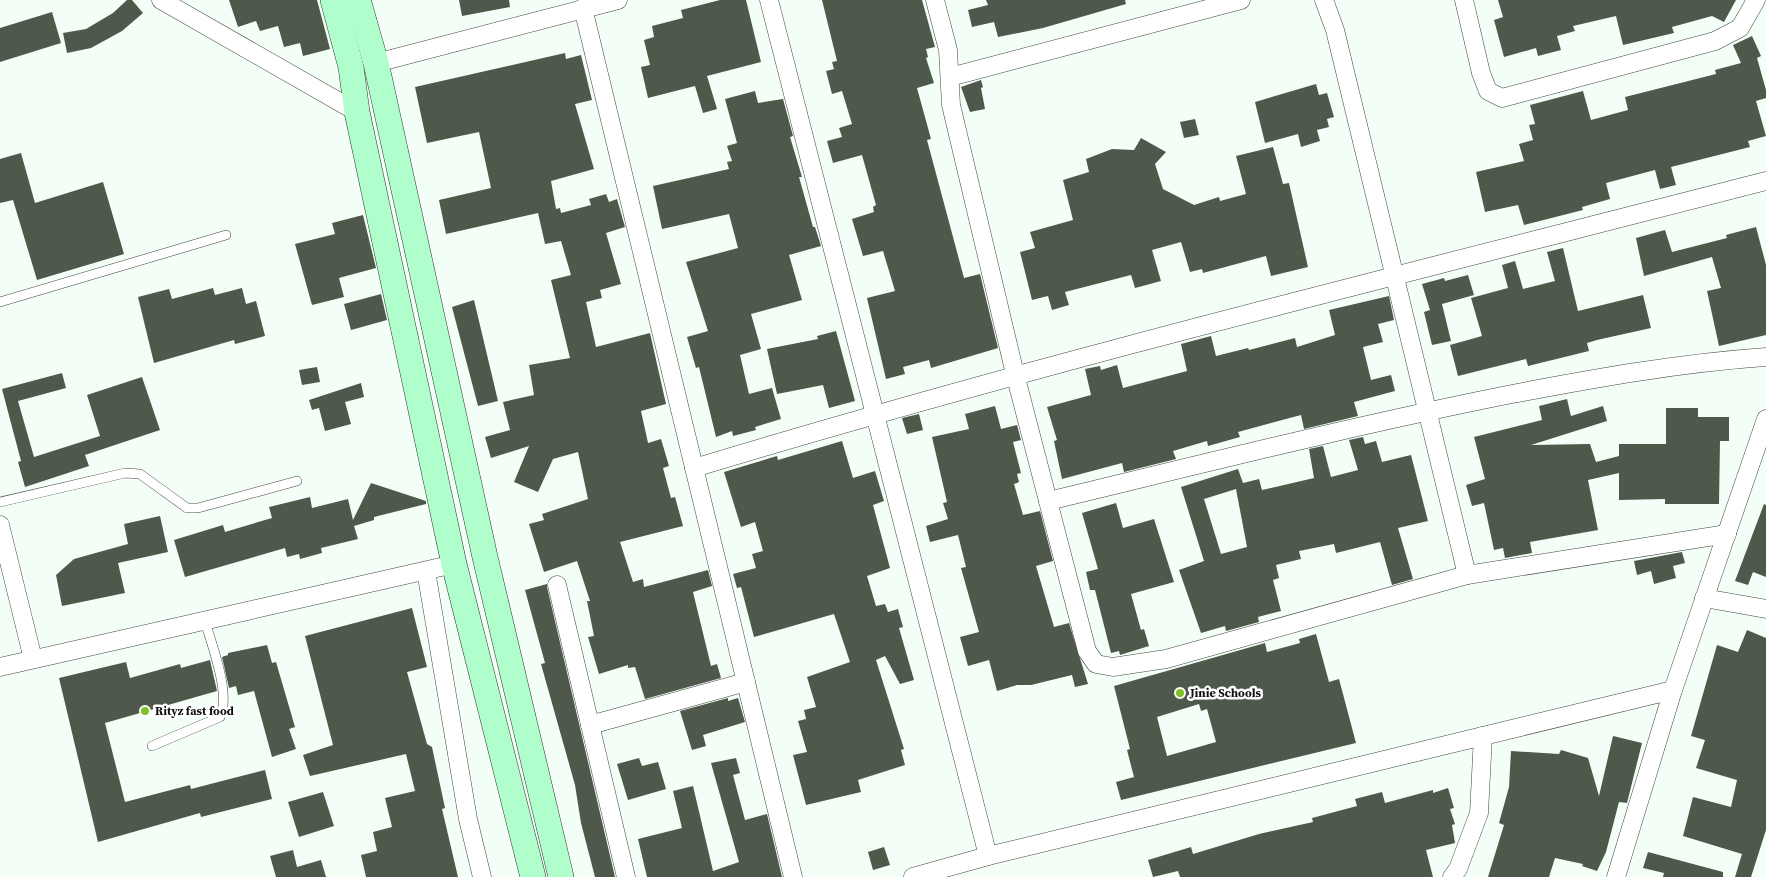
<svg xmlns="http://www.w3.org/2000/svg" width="1766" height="877" font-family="'Source Serif 4',serif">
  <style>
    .building { fill: #4e594c; fill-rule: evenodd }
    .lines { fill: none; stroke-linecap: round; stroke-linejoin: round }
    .lane-casing { stroke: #434343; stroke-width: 10 }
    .street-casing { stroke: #434343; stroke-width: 19 }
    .secondary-casing { stroke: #323232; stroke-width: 26 }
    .lane { stroke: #fff; stroke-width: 9 }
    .street { stroke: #fff; stroke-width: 18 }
    .secondary { stroke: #affecc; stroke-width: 25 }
    .poi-dot { fill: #7ec028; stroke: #fff; stroke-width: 2 }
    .labels { text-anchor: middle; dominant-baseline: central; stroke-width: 5; stroke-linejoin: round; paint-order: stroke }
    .poi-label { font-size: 12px; font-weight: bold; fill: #101010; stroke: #fff; text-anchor: start }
  </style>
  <rect width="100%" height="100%" fill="#f3fff6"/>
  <g class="building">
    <path d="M127 0H132L143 13 122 31 91 48 67 53 63 33 86 29 113 13Z"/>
    <path d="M229 0H317L330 49 303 56 300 43 284 47 278 26 260 31 256 21 238 27Z"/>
    <path d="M459 0H509L510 7 462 16Z"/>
    <path d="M720 0H746L761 62 707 76 717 109 703 113 695 86 648 98 641 67 650 65 644 40 654 37 652 26 683 18 681 10Z"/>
    <path d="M822 0H922L935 47 926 49 928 57 926 58 934 83 917 88 931 139 927 140 964 278 980 274 998 348 931 368 929 360 903 367 905 374 886 379 867 298 895 291 883 251 863 256 852 219 874 212 873 207 876 205 862 155 833 163 827 141 842 137 839 128 852 124 842 91 832 94 826 71 834 69 832 62 837 61Z"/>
    <path d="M986 0H1125L1126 4 1043 28 998 37 994 22 972 27 968 10 988 5Z"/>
    <path d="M1498 0H1736L1724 22 1712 16 1672 27 1674 33 1623 45 1616 16 1573 26 1575 31 1557 36 1561 50 1538 56 1536 48 1504 57 1494 20 1503 17Z"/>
    <path d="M52 12 61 43 0 62V28Z"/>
    <path d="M1752 36 1761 56 1757 58 1766 90V98L1756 101 1766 136 1748 141 1750 147 1671 167 1676 185 1660 189 1655 170 1606 183 1610 199 1582 207 1583 210 1524 225 1518 205 1485 212 1476 172 1524 161 1519 144 1533 140 1529 125 1535 124 1530 105 1583 91 1591 120 1628 110 1625 97 1716 74 1715 70 1741 63 1733 45Z"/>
    <path d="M565 53 566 59 581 55 592 100 575 104 594 169 551 181 556 209 560 208 561 213 591 205 589 199 606 194 609 202 617 199 625 227 606 233 621 284 600 290 602 298 586 302 596 347 650 333 666 404 641 411 648 443 661 439 669 466 663 468 671 498 675 497 683 526 620 542 633 582 643 579 644 587 708 570 712 586 693 592 711 666 717 664 721 678 645 699 635 667 628 668V665L599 674 588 637 594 636 587 601H590L577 561 544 572 529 524 544 520 542 514 588 499 578 452 553 459 538 492 514 482 529 446 491 458 485 437 510 430 503 402 534 395 529 365 570 358 551 280 571 275 561 241 545 244 538 213 446 234 439 200 491 188 479 132 427 143 415 87Z"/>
    <path d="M981 80 983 87 981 88 985 109 970 112 961 87Z"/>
    <path d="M1316 84 1319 95 1327 93 1334 117 1327 119 1329 127 1317 130 1320 141 1301 147 1298 134 1265 143 1255 102Z"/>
    <path d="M755 91 758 103 783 99 793 136 790 137 802 177H799L813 227H815L821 246 789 255 802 300 751 314 761 349 740 355 749 394 772 388 781 419 755 427 756 430 733 436 732 431 716 437 699 367 696 368 687 337 708 331 686 262 738 248 729 214 662 229 653 186 729 169 727 162 732 161 727 146 737 143 725 99Z"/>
    <path d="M1195 119 1199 135 1184 138 1180 122Z"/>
    <path d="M1141 138 1166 152 1155 164 1163 189 1194 205 1219 197 1220 201 1246 194 1236 156 1273 147 1283 184 1289 183 1308 267 1271 276 1266 256 1203 273 1202 269 1190 272 1181 242 1152 250 1161 281 1135 288 1131 275 1065 292 1069 305 1052 310 1048 296 1032 300 1020 252 1035 248 1030 232 1073 220 1063 180 1089 172 1086 159 1112 149 1134 150Z"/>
    <path d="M21 153 35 203 103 182 124 254 37 280 13 200 0 203V159Z"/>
    <path d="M363 215 376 268 339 278 344 297 312 305 295 244 335 234 332 223Z"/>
    <path d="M1756 227 1766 265V335L1719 346 1707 291 1721 288 1712 257 1644 276 1636 238 1665 230 1672 252 1727 238 1726 235Z"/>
    <path d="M1563 248 1578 311 1643 295 1651 328 1597 340 1587 343 1589 351 1528 366 1526 359 1458 376 1450 345 1482 336 1471 298 1508 288 1502 265 1515 261 1523 289 1555 281 1547 252Z"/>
    <path d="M1468 275 1474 295 1442 304 1451 341 1432 345 1424 312 1430 310 1422 284 1444 278 1445 281Z"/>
    <path d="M213 288 215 295 242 288 246 304 256 301 265 336 235 344 234 340 154 363 138 297 169 289 172 299Z"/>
    <path d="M381 294 387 320 351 330 344 304Z"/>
    <path d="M1389 296 1394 320 1378 324 1383 342 1363 347 1371 380 1391 375 1395 391 1354 402 1358 416 1304 429 1301 415 1238 432 1240 437 1208 446 1207 441 1173 451 1176 459 1124 472 1122 463 1062 479 1054 441 1057 440 1047 407 1091 395 1085 369 1100 366 1101 370 1117 365 1123 388 1187 371 1181 344 1211 336 1216 356 1248 348 1249 350 1295 338 1297 347 1335 335 1329 310Z"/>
    <path d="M474 300 498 401 478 406 452 307Z"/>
    <path d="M836 331 855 401 829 408 823 385 777 394 767 349 818 339 817 336Z"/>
    <path d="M317 367 320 382 302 385 299 370Z"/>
    <path d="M62 373 66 388 18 401 34 457 100 436 87 395 142 377 160 430 85 455 89 466 25 487 18 462 21 461 2 389Z"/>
    <path d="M361 383 364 397 345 402 351 424 325 431 319 408 312 410 309 400Z"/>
    <path d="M1567 399 1571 416 1603 406 1607 421 1531 445 1590 444 1596 462 1619 456V444H1666V408H1698V417H1729V441H1720L1719 504H1665V499L1619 500V473L1588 480 1598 530 1530 542 1532 553 1505 558 1503 548 1494 550 1484 503 1472 506 1466 485 1485 479 1474 437 1542 420 1539 406Z"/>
    <path d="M995 406 1001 429 1017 425 1021 440 1013 442 1021 473 1017 474 1019 482 1014 484 1023 515 1040 511 1053 561 1036 566 1054 627 1069 623 1088 684 1075 687 1072 675 1031 685H1017L997 691 989 660 968 666 960 637 979 632 961 568 966 567 958 535 930 542 926 526 948 519 943 503 947 502 932 437 969 429 965 414Z"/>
    <path d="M919 414 923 430 907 434 902 418Z"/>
    <path d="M1363 437 1365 444 1376 441 1382 462 1411 455 1428 521 1398 528 1413 579 1392 585 1380 542 1336 553 1334 544 1299 551 1301 559 1276 565 1279 578 1273 580 1281 611 1258 617 1259 622 1226 631 1225 626 1201 633 1179 570 1204 561 1181 487 1238 469 1243 483 1259 479 1262 490 1314 478 1309 449 1323 446 1331 477 1358 470 1349 440ZM1236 489 1247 547 1221 554 1204 499Z"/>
    <path d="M842 441 853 478 875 471 884 501 873 505 890 568 867 576 876 606 885 604 888 612 898 609 903 627 899 628 914 680 900 684 885 656 876 660 904 749 901 750 905 765 858 780 861 792 806 805 793 755 807 752 798 721 806 719 804 710 816 707 807 677 850 662 834 614 754 637 741 587 737 588 733 574 756 568 752 554 763 551 755 522 741 527 724 472 777 456 778 460Z"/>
    <path d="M371 483 426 501V504L374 517V520L354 526 358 539 321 548 322 553 300 559 299 554 287 557 285 548 185 577 174 540 223 525 225 532 272 518 269 507 310 497 312 508 348 499 353 520Z"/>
    <path d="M1116 503 1123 528 1154 519 1174 582 1131 594 1141 630 1144 629 1149 646 1120 655 1119 651 1111 653 1095 590H1090L1086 572 1098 569 1082 513Z"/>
    <path d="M1764 504 1766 505V577L1753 572 1748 585 1735 581Z"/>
    <path d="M160 516 168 552 118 563 125 593 62 606 56 575 74 559 128 544 124 524Z"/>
    <path d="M1682 552 1685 563 1673 566 1676 578 1654 584 1651 571 1637 575 1634 561Z"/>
    <path d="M547 584V587L615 877H595L581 823 575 785 541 664 545 663 525 590Z"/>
    <path d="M412 608 427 667 407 672 427 744 432 747 445 808 442 809 458 877H366L361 855 377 851 373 832 392 827 385 798 415 791 406 754 310 776 303 755 333 745 305 636Z"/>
    <path d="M1747 630 1766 638V830L1751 877H1735L1742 854 1683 836 1693 797 1731 807 1737 780 1696 768 1705 740 1691 736 1717 645 1738 652Z"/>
    <path d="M1316 634 1329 682 1339 679 1356 743 1121 800 1116 782 1134 777 1127 750 1130 749 1114 686 1265 643 1267 652 1300 643 1299 639ZM1199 704 1201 711 1207 709 1216 742 1167 756 1157 717Z"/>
    <path d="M267 645 272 663 276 662 295 727 289 729 296 749 272 757 254 691 238 695 236 686 229 688 222 657 228 655V653Z"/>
    <path d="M210 660 217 691 105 723 125 802 190 785 191 789 265 770 272 799 201 817 200 813 98 842 59 678 126 662 130 678 180 664 181 668Z"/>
    <path d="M728 698V701L738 698 745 722 703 735 706 746 692 750 680 711Z"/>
    <path d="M1613 736 1642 743 1627 803 1619 802 1606 852 1597 871 1582 866 1583 864 1555 858 1549 877H1488L1504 825 1499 823 1509 787 1511 751 1559 754 1561 750 1588 758 1599 796Z"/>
    <path d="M639 758 642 766 658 762 666 789 628 800 617 764Z"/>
    <path d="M736 758 740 773 733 775 745 820 767 814 782 877H647L638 839 682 828 673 791 693 786 713 871 739 862 711 763Z"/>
    <path d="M1448 788 1454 808 1450 809 1455 824 1452 825 1455 843 1426 850 1433 877H1180L1178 871 1153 877 1148 860 1191 847 1193 854 1259 834 1313 822 1312 818 1357 806 1355 799 1382 792 1385 803 1433 790V793Z"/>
    <path d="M323 792 334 826 299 837 288 802Z"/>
    <path d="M884 847 890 865 873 870 868 852Z"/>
    <path d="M293 850 297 867 321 860 326 877H276L270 856Z"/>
    <path d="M1648 852 1723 872V877H1663L1664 873 1643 868Z"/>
  </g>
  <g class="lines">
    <g class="lane-casing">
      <g id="lane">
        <path d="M0 302 226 235"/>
        <path d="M0 502 125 473 140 474 187 508H198L297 481"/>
        <path d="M152 746 220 717C231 694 212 646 205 621"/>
      </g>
    </g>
    <g class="street-casing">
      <g id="street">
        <path d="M161 0 357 112"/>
        <path d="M769 0 988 856"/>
        <path d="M935 0 948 50 951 105 1015 374 1087 651 1096 664 1113 667 1166 659 1467 575 1727 534"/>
        <path d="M1324 0 1335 30 1467 575"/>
        <path d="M1464 0 1481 73 1488 91 1502 98 1715 41 1740 28 1756 0"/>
        <path d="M583 8 793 877"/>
        <path d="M376 63 618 0"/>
        <path d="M950 77 1241 0"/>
        <path d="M694 468C1048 361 1408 273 1766 181"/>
        <path d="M1048 501C1202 464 1356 425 1512 394 1596 378 1680 363 1766 357"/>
        <path d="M0 525 33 659"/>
        <path d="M426 571 468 819 482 877"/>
        <path d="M557 585 626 877"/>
        <path d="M1704 598 1766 609"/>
        <path d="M0 667 454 564"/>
        <path d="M590 725 746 682"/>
        <path d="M913 877 988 856 1673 690"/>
        <path d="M1452 877 1458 869 1479 813 1483 736"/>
        <path d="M1616 877 1673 690 1766 419"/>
      </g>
    </g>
    <g class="secondary-casing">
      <g id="secondary">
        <path d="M333 0 351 67 357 112 454 564 533 877"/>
        <path d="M358 0 376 63 485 557 561 877"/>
      </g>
    </g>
    <use href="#lane" class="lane"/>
    <use href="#street" class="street"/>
    <use href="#secondary" class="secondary"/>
  </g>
  <g class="poi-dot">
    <circle cx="1180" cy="693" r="5"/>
    <circle cx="145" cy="711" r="5"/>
  </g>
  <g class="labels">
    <g class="poi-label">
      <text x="1190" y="693">Jinie Schools</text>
      <text x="155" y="711">Rityz fast food</text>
    </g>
  </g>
</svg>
